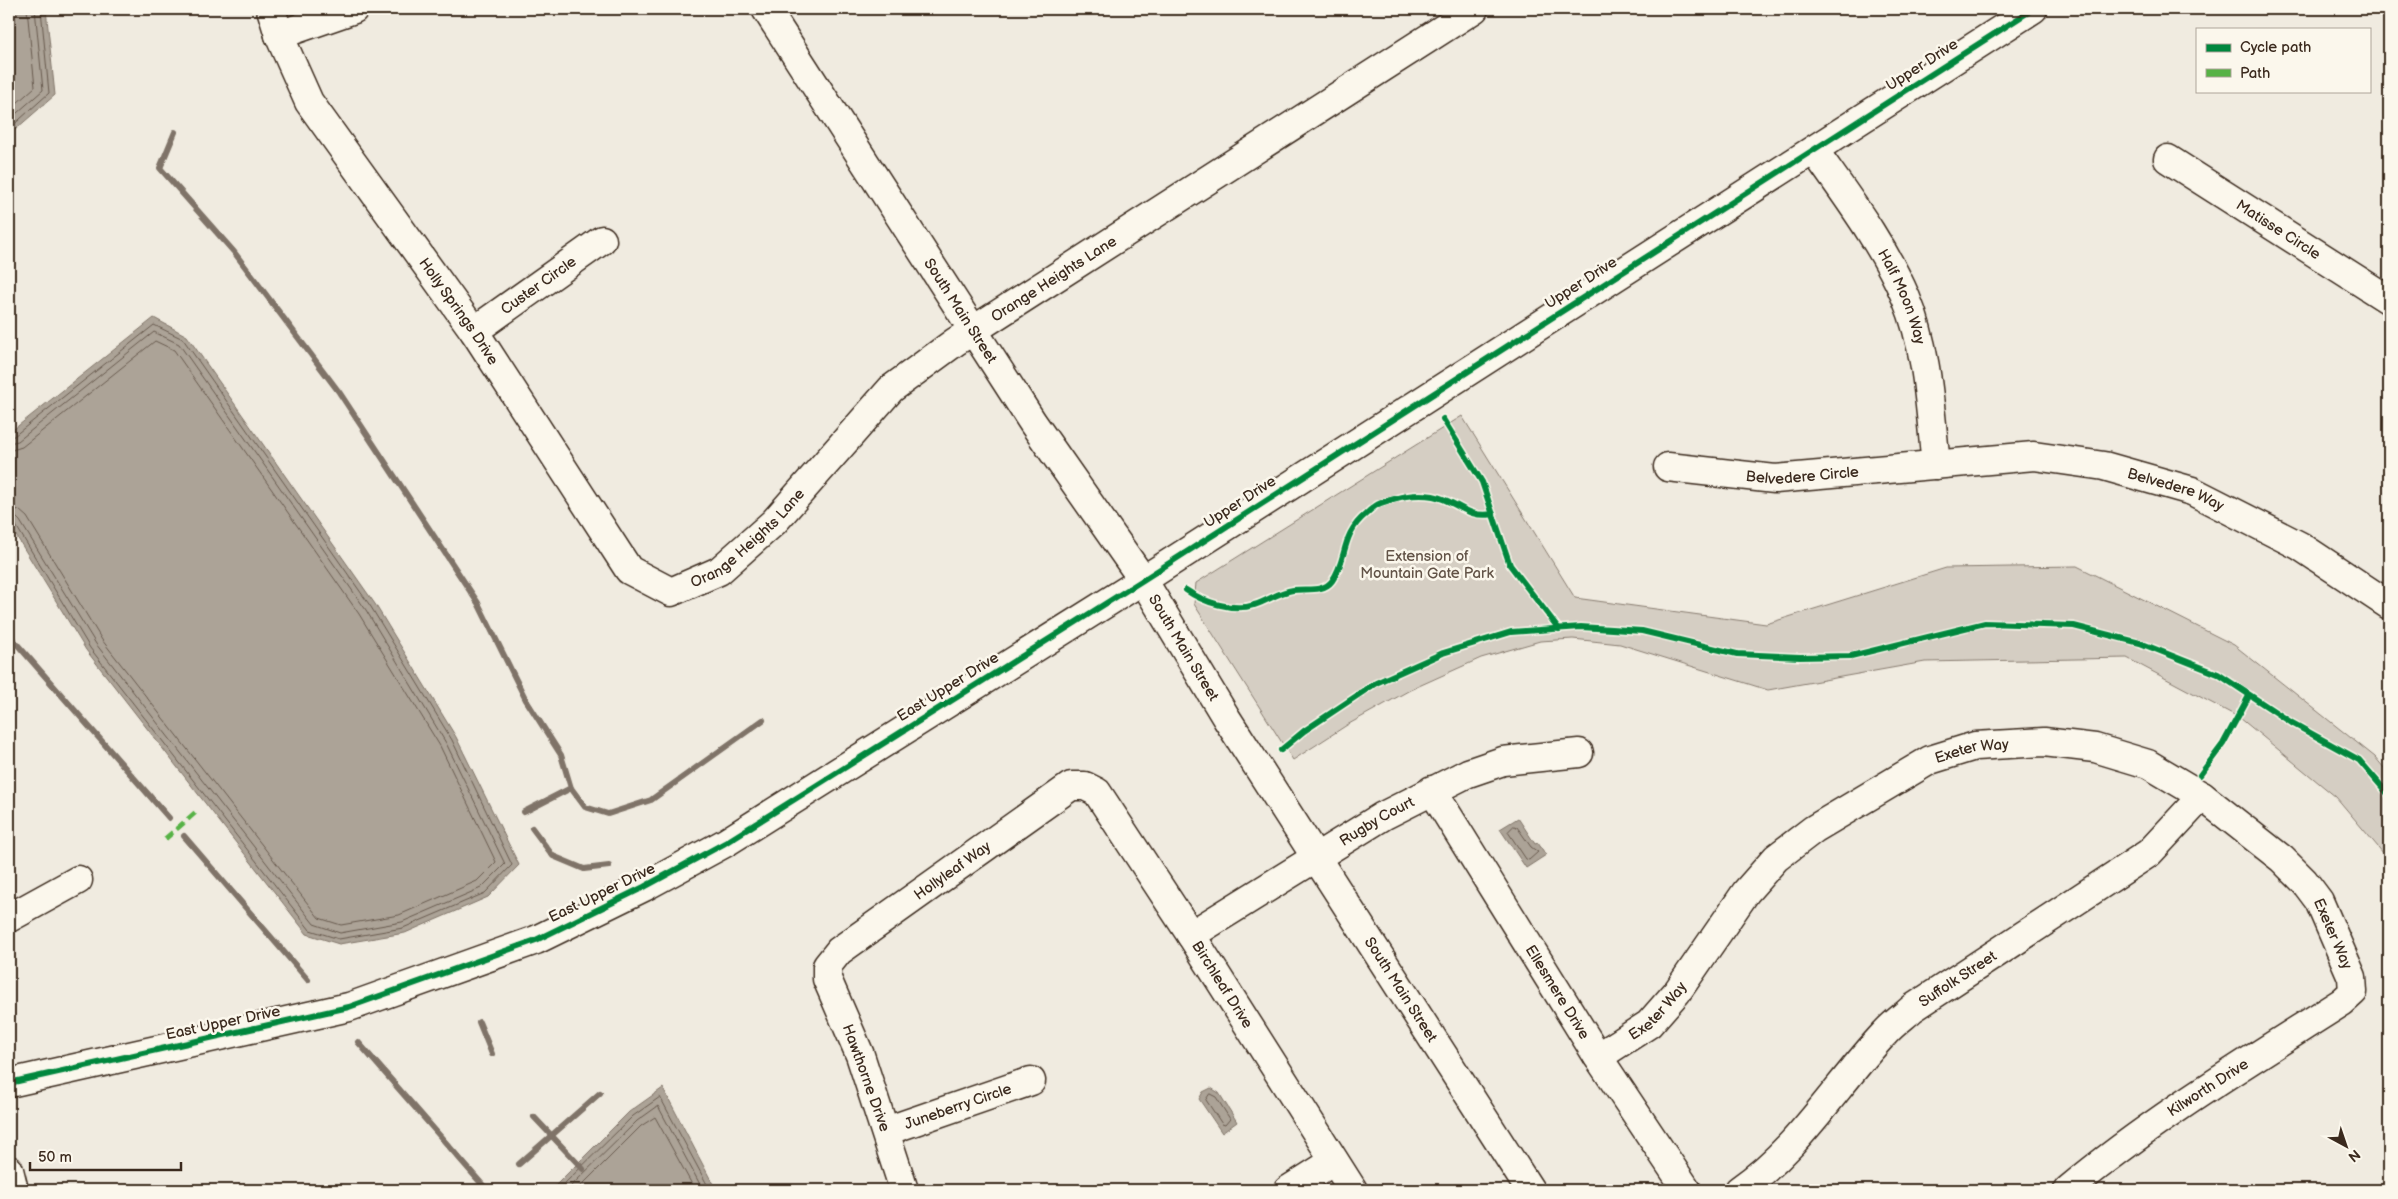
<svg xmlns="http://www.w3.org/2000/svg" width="2398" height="1199" font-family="'Balsamiq Sans',sans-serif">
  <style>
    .green { fill: #d5cec3; stroke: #887c70 }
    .water { fill: #aca397; stroke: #7f7367 }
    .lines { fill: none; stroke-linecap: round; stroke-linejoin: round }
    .shore { stroke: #685a4e; stroke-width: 1 }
    .stream { stroke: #7f7367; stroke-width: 6 }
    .minor-casing { stroke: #3b2a1e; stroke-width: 31 }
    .major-casing { stroke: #3b2a1e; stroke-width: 31 }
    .minor { stroke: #fbf7ec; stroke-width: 28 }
    .major { stroke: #fbf7ec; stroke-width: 28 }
    .quiet { stroke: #57b245; stroke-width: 5; stroke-dasharray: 10 5; stroke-linecap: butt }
    .cycleway-casing { stroke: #fbf7ec; stroke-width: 9 }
    .cycleway { stroke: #00873e; stroke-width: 6 }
    .labels { text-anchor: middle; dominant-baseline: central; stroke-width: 5; stroke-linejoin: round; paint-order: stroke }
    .street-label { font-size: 15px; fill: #3b2a1e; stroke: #fbf7ec }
    .park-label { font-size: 15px; fill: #625347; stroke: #fbf7ec }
  </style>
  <rect width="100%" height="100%" fill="#f0ebe0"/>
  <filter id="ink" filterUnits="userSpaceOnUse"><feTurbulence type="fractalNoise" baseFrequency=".02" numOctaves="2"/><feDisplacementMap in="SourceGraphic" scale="10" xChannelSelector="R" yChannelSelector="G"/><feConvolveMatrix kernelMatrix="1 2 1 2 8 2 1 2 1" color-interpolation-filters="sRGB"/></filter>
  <g filter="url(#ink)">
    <path class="green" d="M1462 416 1575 598 1766 624 1946 568 2077 566 2234 645 2375 757 2389 774V860L2336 797 2240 718 2127 658 1925 662 1768 690 1620 644 1573 639 1540 641 1481 658 1410 690 1347 725 1293 760 1194 604 1196 583Z"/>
    <g class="water">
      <path d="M9 9H46L55 95 9 135Z"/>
      <path d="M154 318 187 336 375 604 456 737 519 865 488 897 405 933 339 944 307 934 86 650 9 524V433Z"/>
      <path d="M1518 818 1535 844 1538 843 1546 855 1526 868 1500 829Z"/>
      <path d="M663 1088 716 1190H551L629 1112Z"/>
      <path d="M1211 1088 1219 1093 1237 1122 1222 1133 1199 1099 1203 1092Z"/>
    </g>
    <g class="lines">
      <g class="shore">
        <path d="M9 110 35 87 27 9"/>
        <path d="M9 120 43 90 35 9"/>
        <path d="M9 129 49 93 41 9"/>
        <path d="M9 437 14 436 154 325 183 339 371 607 452 740 512 865 485 893 403 928 339 939 310 930 90 648 15 524 9 522"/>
        <path d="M9 443 18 441 154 332 179 344 366 610 446 743 505 864 481 888 402 922 340 933 314 924 96 644 20 521 16 517 9 516"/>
        <path d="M9 451 22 447 155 341 174 350 359 614 440 746 496 862 477 881 399 915 341 925 319 918 102 640 27 517 19 510 9 508"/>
        <path d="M1514 826 1517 827 1531 847 1538 852 1529 860 1526 859 1508 832Z"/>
        <path d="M1210 1094 1216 1097 1230 1119 1225 1125 1222 1124 1206 1100Z"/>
        <path d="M558 1190 633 1116 660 1097 710 1190"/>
        <path d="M567 1190 637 1121 658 1106 703 1190"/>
        <path d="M577 1190 641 1126 655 1117 695 1190"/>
      </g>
      <g class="stream">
        <path d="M175 132 160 168 234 252 339 392 478 603 526 700 561 755 571 788"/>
        <path d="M9 635 169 818"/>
        <path d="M524 812 571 788 585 807 608 814 651 800 763 720"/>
        <path d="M532 828 553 856 584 869 609 866"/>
        <path d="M184 836 308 980"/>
        <path d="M479 1022 492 1054"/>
        <path d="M358 1042 487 1190"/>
        <path d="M534 1117 583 1169"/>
        <path d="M519 1164 600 1093"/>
      </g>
      <g class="minor-casing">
        <g id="minor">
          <path id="s1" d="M271 9 279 35 309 102 474 331 629 570 671 592 719 571 774 522 891 389 955 342 1474 9"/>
          <path id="s2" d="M766 9 1033 423 1143 580"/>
          <path d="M279 35 354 9"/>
          <path id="s3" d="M1814 150C1847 197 1883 244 1906 298 1928 350 1930 410 1936 465"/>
          <path id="s4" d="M2168 159 2389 300"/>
          <path id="s5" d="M474 331 602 240"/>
          <path id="s6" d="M1668 467 1775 479 2034 456 2104 466 2192 491 2300 546 2389 605"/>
          <path id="s7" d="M1432 790 1598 1057 1687 1190"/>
          <path d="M9 918 78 880"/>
          <path id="s8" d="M1191 935 1383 816 1468 773 1503 761 1579 753"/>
          <path id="s9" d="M1598 1057 1649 1024 1677 992 1746 892 1776 858 1814 829 1930 760 1975 746 2044 742 2095 748 2148 764 2202 796 2282 859 2304 881 2319 901 2352 977 2353 992 2342 1002C2248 1062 2153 1119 2068 1190"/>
          <path id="s10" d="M886 1131 1031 1081"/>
          <path d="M9 1170 14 1190"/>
          <path id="s11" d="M904 1190 860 1055 827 979V966L839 951 1071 786H1085L1097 792 1191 935 1353 1190"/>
          <path d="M1288 1190 1334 1161"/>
          <path id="s12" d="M1739 1190C1799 1149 1836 1085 1885 1033 1893 1024 1904 1016 1913 1008L2149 853 2202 796"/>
        </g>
      </g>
      <g class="major-casing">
        <g id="major">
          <path id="s13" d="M1143 580 1227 719 1530 1190"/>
          <path d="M9 1083 349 1007 536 940 644 887 725 843 1143 580 2033 9"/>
        </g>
      </g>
      <use href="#minor" class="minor"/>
      <use href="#major" class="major"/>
      <path class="quiet" d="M165 839 196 812"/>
      <g class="cycleway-casing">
        <g id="cycleway">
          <path d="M1443 419 1482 482 1510 565 1559 629"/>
          <path d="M1186 590C1203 602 1233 612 1254 605 1268 601 1278 592 1293 590 1306 588 1323 593 1332 581 1348 559 1340 535 1366 514 1370 510 1375 505 1381 503 1398 497 1414 493 1433 496 1456 500 1466 519 1493 514"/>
          <path d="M1281 750 1304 731 1376 683 1443 653 1511 632 1581 627 1642 631 1737 654 1800 657 1851 656 1985 623 2074 626 2140 643 2218 674 2292 723 2359 760 2389 795"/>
          <path d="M2200 775 2223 744 2249 696"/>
          <path d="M9 1083 349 1007 536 940 644 887 725 843 1143 580 2033 9"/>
        </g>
      </g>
      <use href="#cycleway" class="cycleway"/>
    </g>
  </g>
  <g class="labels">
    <g class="street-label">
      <text transform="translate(1922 65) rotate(-33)">Upper Drive</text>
      <text stroke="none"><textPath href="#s4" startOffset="131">Matisse Circle</textPath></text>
      <text stroke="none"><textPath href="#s1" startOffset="1215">Orange Heights Lane</textPath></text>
      <text transform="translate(1581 283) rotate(-33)">Upper Drive</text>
      <text stroke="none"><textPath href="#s5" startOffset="79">Custer Circle</textPath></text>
      <text stroke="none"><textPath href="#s3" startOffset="172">Half Moon Way</textPath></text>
      <text stroke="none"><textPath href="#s1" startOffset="358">Holly Springs Drive</textPath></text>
      <text stroke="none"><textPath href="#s2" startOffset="359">South Main Street</textPath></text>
      <text stroke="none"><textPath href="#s6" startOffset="135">Belvedere Circle</textPath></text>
      <text stroke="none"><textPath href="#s6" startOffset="514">Belvedere Way</textPath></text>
      <text transform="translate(1240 502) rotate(-33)">Upper Drive</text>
      <text stroke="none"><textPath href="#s1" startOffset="810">Orange Heights Lane</textPath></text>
      <text stroke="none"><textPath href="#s13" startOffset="79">South Main Street</textPath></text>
      <text transform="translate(948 687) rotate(-32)">East Upper Drive</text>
      <text stroke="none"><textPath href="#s9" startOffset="496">Exeter Way</textPath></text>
      <text stroke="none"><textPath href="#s8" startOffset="218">Rugby Court</textPath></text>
      <text stroke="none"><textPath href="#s11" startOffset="396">Hollyleaf Way</textPath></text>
      <text transform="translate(602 893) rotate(-26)">East Upper Drive</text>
      <text stroke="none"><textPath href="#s9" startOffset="932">Exeter Way</textPath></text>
      <text stroke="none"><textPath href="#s12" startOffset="306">Suffolk Street</textPath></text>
      <text stroke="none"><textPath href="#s11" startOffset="799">Birchleaf Drive</textPath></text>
      <text stroke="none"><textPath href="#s13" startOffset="484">South Main Street</textPath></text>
      <text stroke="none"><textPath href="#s7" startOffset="238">Ellesmere Drive</textPath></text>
      <text stroke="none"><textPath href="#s9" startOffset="76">Exeter Way</textPath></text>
      <text transform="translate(223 1023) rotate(-12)">East Upper Drive</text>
      <text transform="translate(866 1078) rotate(70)">Hawthorne Drive</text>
      <text transform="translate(2208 1088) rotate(-33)">Kilworth Drive</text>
      <text stroke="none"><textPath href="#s10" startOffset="76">Juneberry Circle</textPath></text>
    </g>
    <g class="park-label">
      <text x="1427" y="556">Extension of<tspan x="1427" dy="17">Mountain Gate Park</tspan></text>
    </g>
  </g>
  <rect width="2398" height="1199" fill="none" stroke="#fbf7ec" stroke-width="30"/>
  <rect x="15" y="15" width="2368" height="1169" fill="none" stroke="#3b2a1e" stroke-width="2" filter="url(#ink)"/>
  <rect x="2196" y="28" width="175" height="65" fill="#fbf7ec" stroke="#aea59a"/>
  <rect x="2206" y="44" width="25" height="8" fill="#00873e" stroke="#aea59a"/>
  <text x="2240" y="52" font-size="15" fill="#3b2a1e">Cycle path</text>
  <rect x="2206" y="69" width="25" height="8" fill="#57b245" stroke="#aea59a"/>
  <text x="2240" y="78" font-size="15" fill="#3b2a1e">Path</text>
  <g transform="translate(2346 1146) rotate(140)" stroke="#fbf7ec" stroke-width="4" paint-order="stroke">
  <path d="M0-4L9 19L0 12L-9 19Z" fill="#3b2a1e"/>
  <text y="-8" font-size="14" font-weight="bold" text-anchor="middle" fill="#3b2a1e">N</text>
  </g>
  <path d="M30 1162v8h151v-8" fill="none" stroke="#3b2a1e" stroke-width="2.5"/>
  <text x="38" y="1162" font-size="15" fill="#3b2a1e" stroke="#fbf7ec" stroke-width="4" paint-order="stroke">50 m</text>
</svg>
